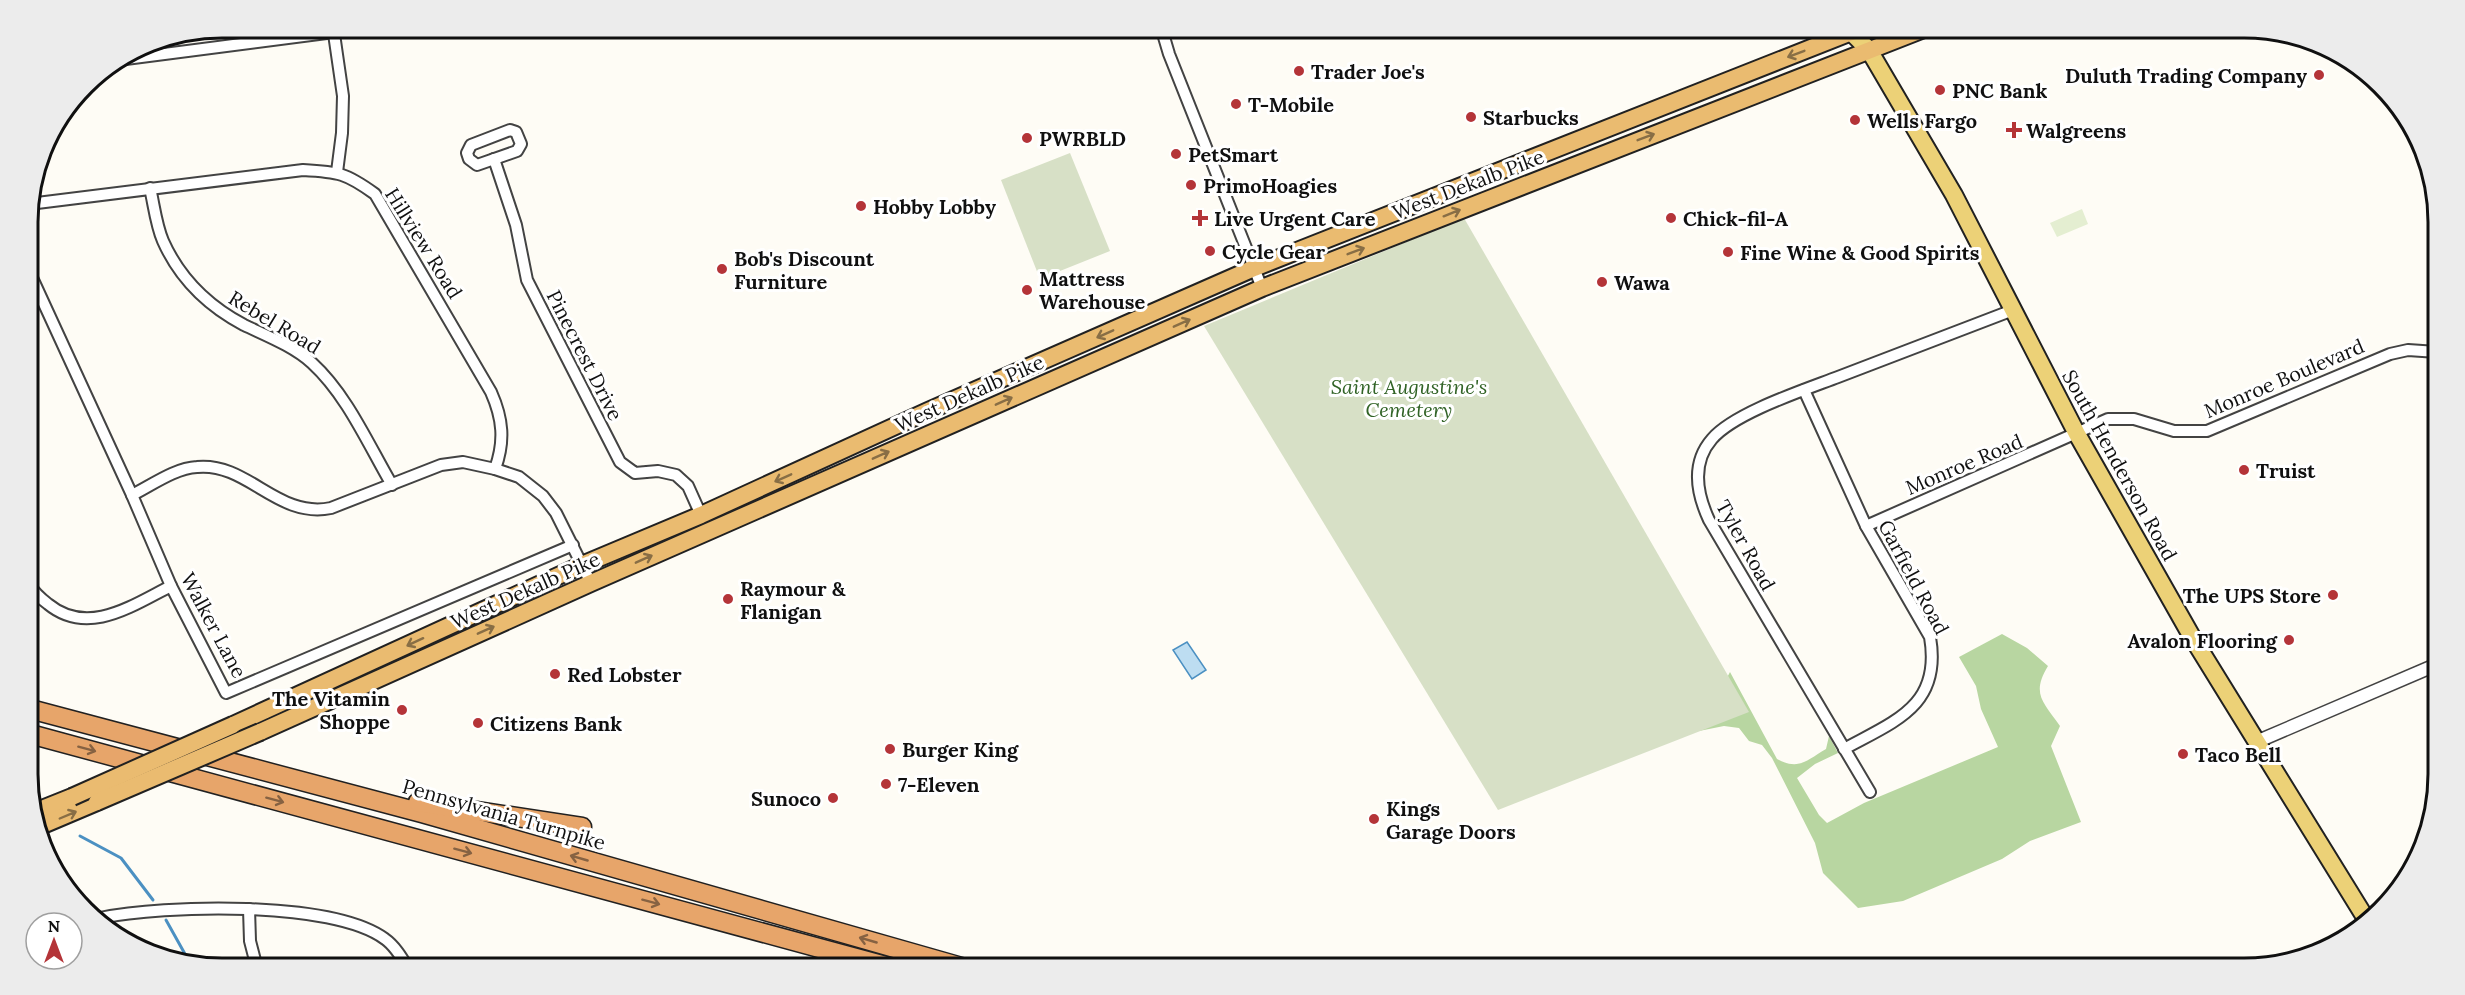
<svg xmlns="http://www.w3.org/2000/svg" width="2465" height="995" font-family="Lora,serif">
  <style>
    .forest { fill: #b8d6a1 }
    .cemetery { fill: #d7e0c6 }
    .pitch { fill: #e4eed1 }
    .water { fill: #bdddf1; stroke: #4b90c2; stroke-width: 1.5 }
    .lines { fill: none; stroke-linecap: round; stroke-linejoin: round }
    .stream { stroke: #4b90c2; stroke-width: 3 }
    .minor-casing { stroke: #434343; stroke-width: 14 }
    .tertiary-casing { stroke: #434343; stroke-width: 15 }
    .primary-casing { stroke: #212121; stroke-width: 20 }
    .trunk-casing { stroke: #212121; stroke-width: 20 }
    .motorway-casing { stroke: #212121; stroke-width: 21 }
    .minor { stroke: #fff; stroke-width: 10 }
    .tertiary { stroke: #fff; stroke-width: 12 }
    .primary { stroke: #ecd177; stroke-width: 16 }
    .trunk { stroke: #eabb70; stroke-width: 16 }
    .motorway { stroke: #e7a56a; stroke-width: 18 }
    .trunk-bridge-casing { stroke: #212121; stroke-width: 20; stroke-linecap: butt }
    .trunk-bridge { stroke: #eabb70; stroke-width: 16 }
    .oneway { stroke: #886e45 }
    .oneway2 { stroke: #866242 }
    .poi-dot { fill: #b43438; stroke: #fff; stroke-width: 2 }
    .labels { text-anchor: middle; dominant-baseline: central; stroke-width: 6; stroke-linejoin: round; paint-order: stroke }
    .poi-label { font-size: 20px; font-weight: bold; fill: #101010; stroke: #fff; text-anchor: start }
    .street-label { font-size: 20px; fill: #101010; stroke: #fff }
    .park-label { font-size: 20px; font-style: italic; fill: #316326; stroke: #fff }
    .rim { fill: none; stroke: #101010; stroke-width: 3 }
  </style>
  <rect width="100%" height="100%" fill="#fefcf5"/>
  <path class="forest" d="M2002 634 2027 648 2048 666C2031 694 2043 702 2060 726L2051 746 2081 822 2030 841 2002 859 1903 901 1858 908 1823 873 1815 843 1772 758 1762 745 1749 741 1739 728 1724 726 1699 731 1730 672 1777 759C1799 771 1807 760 1826 749L1829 736 1838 753 1815 764 1797 778 1819 815 1827 823 1864 803 1998 747 1981 709 1976 686 1959 657Z"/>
  <g class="cemetery">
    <path d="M1070 153 1110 251 1040 279 1001 180Z"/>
    <path d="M1464 218 1749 712 1498 810 1204 326Z"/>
  </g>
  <path class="pitch" d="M2082 209 2088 224 2057 237 2050 223Z"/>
  <path class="water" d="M1187 642 1206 670 1192 679 1173 650Z"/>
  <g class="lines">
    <g class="stream">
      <path d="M80 836 121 858 153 900"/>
      <path d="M166 920 190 963"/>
    </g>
    <g class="minor-casing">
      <g id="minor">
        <path d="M333 27 343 96 342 133 337 172"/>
        <path d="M1161 27 1169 54 1262 288"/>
        <path d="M118 60 373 27"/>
        <path d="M510 130 516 132 521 144 517 151 477 165 469 159 467 153 471 145Z"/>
        <path d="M494 159 516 225 527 280 620 462 635 473 658 471 676 475 688 486 701 515"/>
        <path d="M150 188C154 205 156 225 163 241 180 279 208 306 244 325 267 336 293 346 312 363 347 395 368 444 392 485"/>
        <path d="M29 204 303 170C339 172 346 173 375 194L491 392C503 419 505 441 495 469"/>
        <path d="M28 269 132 495 171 586 226 693 573 545"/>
        <path d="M1804 390 1866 526 1930 637C1942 706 1895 721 1844 749"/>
        <path d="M132 495C152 485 175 468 197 467 248 462 277 519 331 508L441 465 463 462 495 469 519 477 543 496 556 513 591 583"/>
        <path d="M1866 526 2108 419H2134L2174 431H2207L2390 354 2408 350 2437 352"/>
        <path d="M29 584C34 593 40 598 48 604 88 637 133 605 171 586"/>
        <path d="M1870 792 1709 520C1697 494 1691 463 1712 439 1734 413 1804 390 1838 377 1896 355 1955 332 2013 310"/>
        <path d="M249 909 250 941 257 968"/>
        <path d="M100 918C164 905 332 900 385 939 395 946 402 958 408 968"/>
      </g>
    </g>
    <g class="tertiary-casing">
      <path id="tertiary" d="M2256 742 2438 664"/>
    </g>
    <g class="primary-casing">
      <path id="primary" d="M1851 32 1869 50 1954 195 2077 434 2192 637 2368 922"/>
    </g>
    <g class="trunk-casing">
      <g id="trunk">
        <path d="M233 725 582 565 701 515 928 411 1254 268 1864 27"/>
        <path d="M260 732 591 583 1262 288 1929 27"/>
        <path d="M32 813 72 797"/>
        <path d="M38 827 97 802"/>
      </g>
    </g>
    <g class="motorway-casing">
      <g id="motorway">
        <path d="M30 709 422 813 965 968"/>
        <path d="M30 734 893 968"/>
        <path d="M418 802 582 827"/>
      </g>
    </g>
    <use href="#minor" class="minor"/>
    <use href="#tertiary" class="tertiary"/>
    <use href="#primary" class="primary"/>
    <use href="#trunk" class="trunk"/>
    <use href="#motorway" class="motorway"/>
    <g class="trunk-bridge-casing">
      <g id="trunk-bridge">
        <path d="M72 797 233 725"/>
        <path d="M97 802 260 732"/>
      </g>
    </g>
    <use href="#trunk-bridge" class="trunk-bridge"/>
  </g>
  <defs><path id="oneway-shaft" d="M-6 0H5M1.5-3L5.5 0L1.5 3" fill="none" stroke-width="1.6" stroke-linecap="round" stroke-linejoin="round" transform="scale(1.5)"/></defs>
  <g class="oneway">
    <use href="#oneway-shaft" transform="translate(1796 54) rotate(159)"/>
    <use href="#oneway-shaft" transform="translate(1646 137) rotate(-21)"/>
    <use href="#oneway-shaft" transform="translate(1452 213) rotate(-22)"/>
    <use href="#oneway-shaft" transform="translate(1356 251) rotate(-21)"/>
    <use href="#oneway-shaft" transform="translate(1182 323) rotate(-24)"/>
    <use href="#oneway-shaft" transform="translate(1105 334) rotate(156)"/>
    <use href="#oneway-shaft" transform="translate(1004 401) rotate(-24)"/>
    <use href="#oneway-shaft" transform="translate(881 455) rotate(-24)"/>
    <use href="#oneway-shaft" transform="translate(783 478) rotate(156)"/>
    <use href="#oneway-shaft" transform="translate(644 559) rotate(-24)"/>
    <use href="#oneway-shaft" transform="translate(486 630) rotate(-24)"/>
    <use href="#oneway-shaft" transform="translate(415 642) rotate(155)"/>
    <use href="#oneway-shaft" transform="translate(68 815) rotate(-23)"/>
  </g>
  <g class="oneway2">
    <use href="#oneway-shaft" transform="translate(87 749) rotate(15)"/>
    <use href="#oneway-shaft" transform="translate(275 800) rotate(15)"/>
    <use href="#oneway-shaft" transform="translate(463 851) rotate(15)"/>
    <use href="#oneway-shaft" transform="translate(579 858) rotate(-164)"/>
    <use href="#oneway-shaft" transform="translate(651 902) rotate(15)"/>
    <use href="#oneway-shaft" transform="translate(868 940) rotate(-164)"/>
  </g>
  <g class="poi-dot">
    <circle cx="1299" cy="71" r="6"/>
    <circle cx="2319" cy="75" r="6"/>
    <circle cx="1940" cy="90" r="6"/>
    <circle cx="1236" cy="104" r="6"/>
    <circle cx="1471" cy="117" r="6"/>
    <circle cx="1855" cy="120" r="6"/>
    <path d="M2011 121h6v6h6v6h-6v6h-6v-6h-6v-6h6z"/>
    <circle cx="1027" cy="138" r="6"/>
    <circle cx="1176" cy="154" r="6"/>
    <circle cx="1191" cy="185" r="6"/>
    <circle cx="861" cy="206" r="6"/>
    <path d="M1197 209h6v6h6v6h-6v6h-6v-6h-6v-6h6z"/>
    <circle cx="1671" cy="218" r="6"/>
    <circle cx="1210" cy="251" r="6"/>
    <circle cx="1728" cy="252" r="6"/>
    <circle cx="722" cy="269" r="6"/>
    <circle cx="1602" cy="282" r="6"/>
    <circle cx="1027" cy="290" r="6"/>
    <circle cx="2244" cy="470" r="6"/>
    <circle cx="2333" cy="595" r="6"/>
    <circle cx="728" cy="599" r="6"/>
    <circle cx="2289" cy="640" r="6"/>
    <circle cx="555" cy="674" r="6"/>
    <circle cx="402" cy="710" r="6"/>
    <circle cx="478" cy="723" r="6"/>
    <circle cx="890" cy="749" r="6"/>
    <circle cx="2183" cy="754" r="6"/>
    <circle cx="886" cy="784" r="6"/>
    <circle cx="833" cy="798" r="6"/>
    <circle cx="1374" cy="819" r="6"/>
  </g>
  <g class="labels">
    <g class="poi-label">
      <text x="1311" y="71">Trader Joe's</text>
      <text x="2307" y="75" text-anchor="end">Duluth Trading Company</text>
      <text x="1952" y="90">PNC Bank</text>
      <text x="1248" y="104">T-Mobile</text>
      <text x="1483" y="117">Starbucks</text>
      <text x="1867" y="120">Wells Fargo</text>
      <text x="2026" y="130">Walgreens</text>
      <text x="1039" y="138">PWRBLD</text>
      <text x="1188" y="154">PetSmart</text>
      <text x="1203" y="185">PrimoHoagies</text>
      <text x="873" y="206">Hobby Lobby</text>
      <text x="1214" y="218">Live Urgent Care</text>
      <text x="1683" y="218">Chick-fil-A</text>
      <text x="1222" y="251">Cycle Gear</text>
      <text x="1740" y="252">Fine Wine &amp; Good Spirits</text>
      <text x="734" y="258">Bob's Discount<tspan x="734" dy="23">Furniture</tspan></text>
      <text x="1039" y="278">Mattress<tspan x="1039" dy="23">Warehouse</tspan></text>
      <text x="1614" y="282">Wawa</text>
      <text x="2256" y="470">Truist</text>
      <text x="740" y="588">Raymour &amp;<tspan x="740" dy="23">Flanigan</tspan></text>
      <text x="2321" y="595" text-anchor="end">The UPS Store</text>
      <text x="2277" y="640" text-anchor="end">Avalon Flooring</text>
      <text x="567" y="674">Red Lobster</text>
      <text x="390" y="698" text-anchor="end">The Vitamin<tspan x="390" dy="23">Shoppe</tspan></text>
      <text x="490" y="723">Citizens Bank</text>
      <text x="902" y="749">Burger King</text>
      <text x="2195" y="754">Taco Bell</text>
      <text x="898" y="784">7-Eleven</text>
      <text x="821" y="798" text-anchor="end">Sunoco</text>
      <text x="1386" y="808">Kings<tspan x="1386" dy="23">Garage Doors</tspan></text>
    </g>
    <g class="street-label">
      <text transform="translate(1468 184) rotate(-21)">West Dekalb Pike</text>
      <text transform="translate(424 243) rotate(58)">Hillview Road</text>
      <text transform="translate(275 322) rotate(31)">Rebel Road</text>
      <text transform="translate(585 355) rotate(63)">Pinecrest Drive</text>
      <text transform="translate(2284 378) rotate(-23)">Monroe Boulevard</text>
      <text transform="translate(969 393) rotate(-24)">West Dekalb Pike</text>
      <text transform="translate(1964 464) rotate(-23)">Monroe Road</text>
      <text transform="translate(2120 465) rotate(61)">South Henderson Road</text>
      <text transform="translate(1746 545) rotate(61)">Tyler Road</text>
      <text transform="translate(1914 577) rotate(62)">Garfield Road</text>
      <text transform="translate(525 590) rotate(-24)">West Dekalb Pike</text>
      <text transform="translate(214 625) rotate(62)">Walker Lane</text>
      <text transform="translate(504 814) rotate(16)">Pennsylvania Turnpike</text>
    </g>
    <g class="park-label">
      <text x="1409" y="386">Saint Augustine's<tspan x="1409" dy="23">Cemetery</tspan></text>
    </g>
  </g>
  <path d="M0 0H2465V995H0ZM222 38H2244A184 184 0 0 1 2428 222V774A184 184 0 0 1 2244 958H222A184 184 0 0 1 38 774V222A184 184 0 0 1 222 38Z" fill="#ececec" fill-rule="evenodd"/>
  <path class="rim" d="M222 38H2244A184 184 0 0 1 2428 222V774A184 184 0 0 1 2244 958H222A184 184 0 0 1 38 774V222A184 184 0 0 1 222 38Z"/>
  <g transform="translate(54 941)"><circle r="28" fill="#ffffff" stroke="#9f9f9f" stroke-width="1.5"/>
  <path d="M0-4.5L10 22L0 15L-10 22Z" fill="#b43438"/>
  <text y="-9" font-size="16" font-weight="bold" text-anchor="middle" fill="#101010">N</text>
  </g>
</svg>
